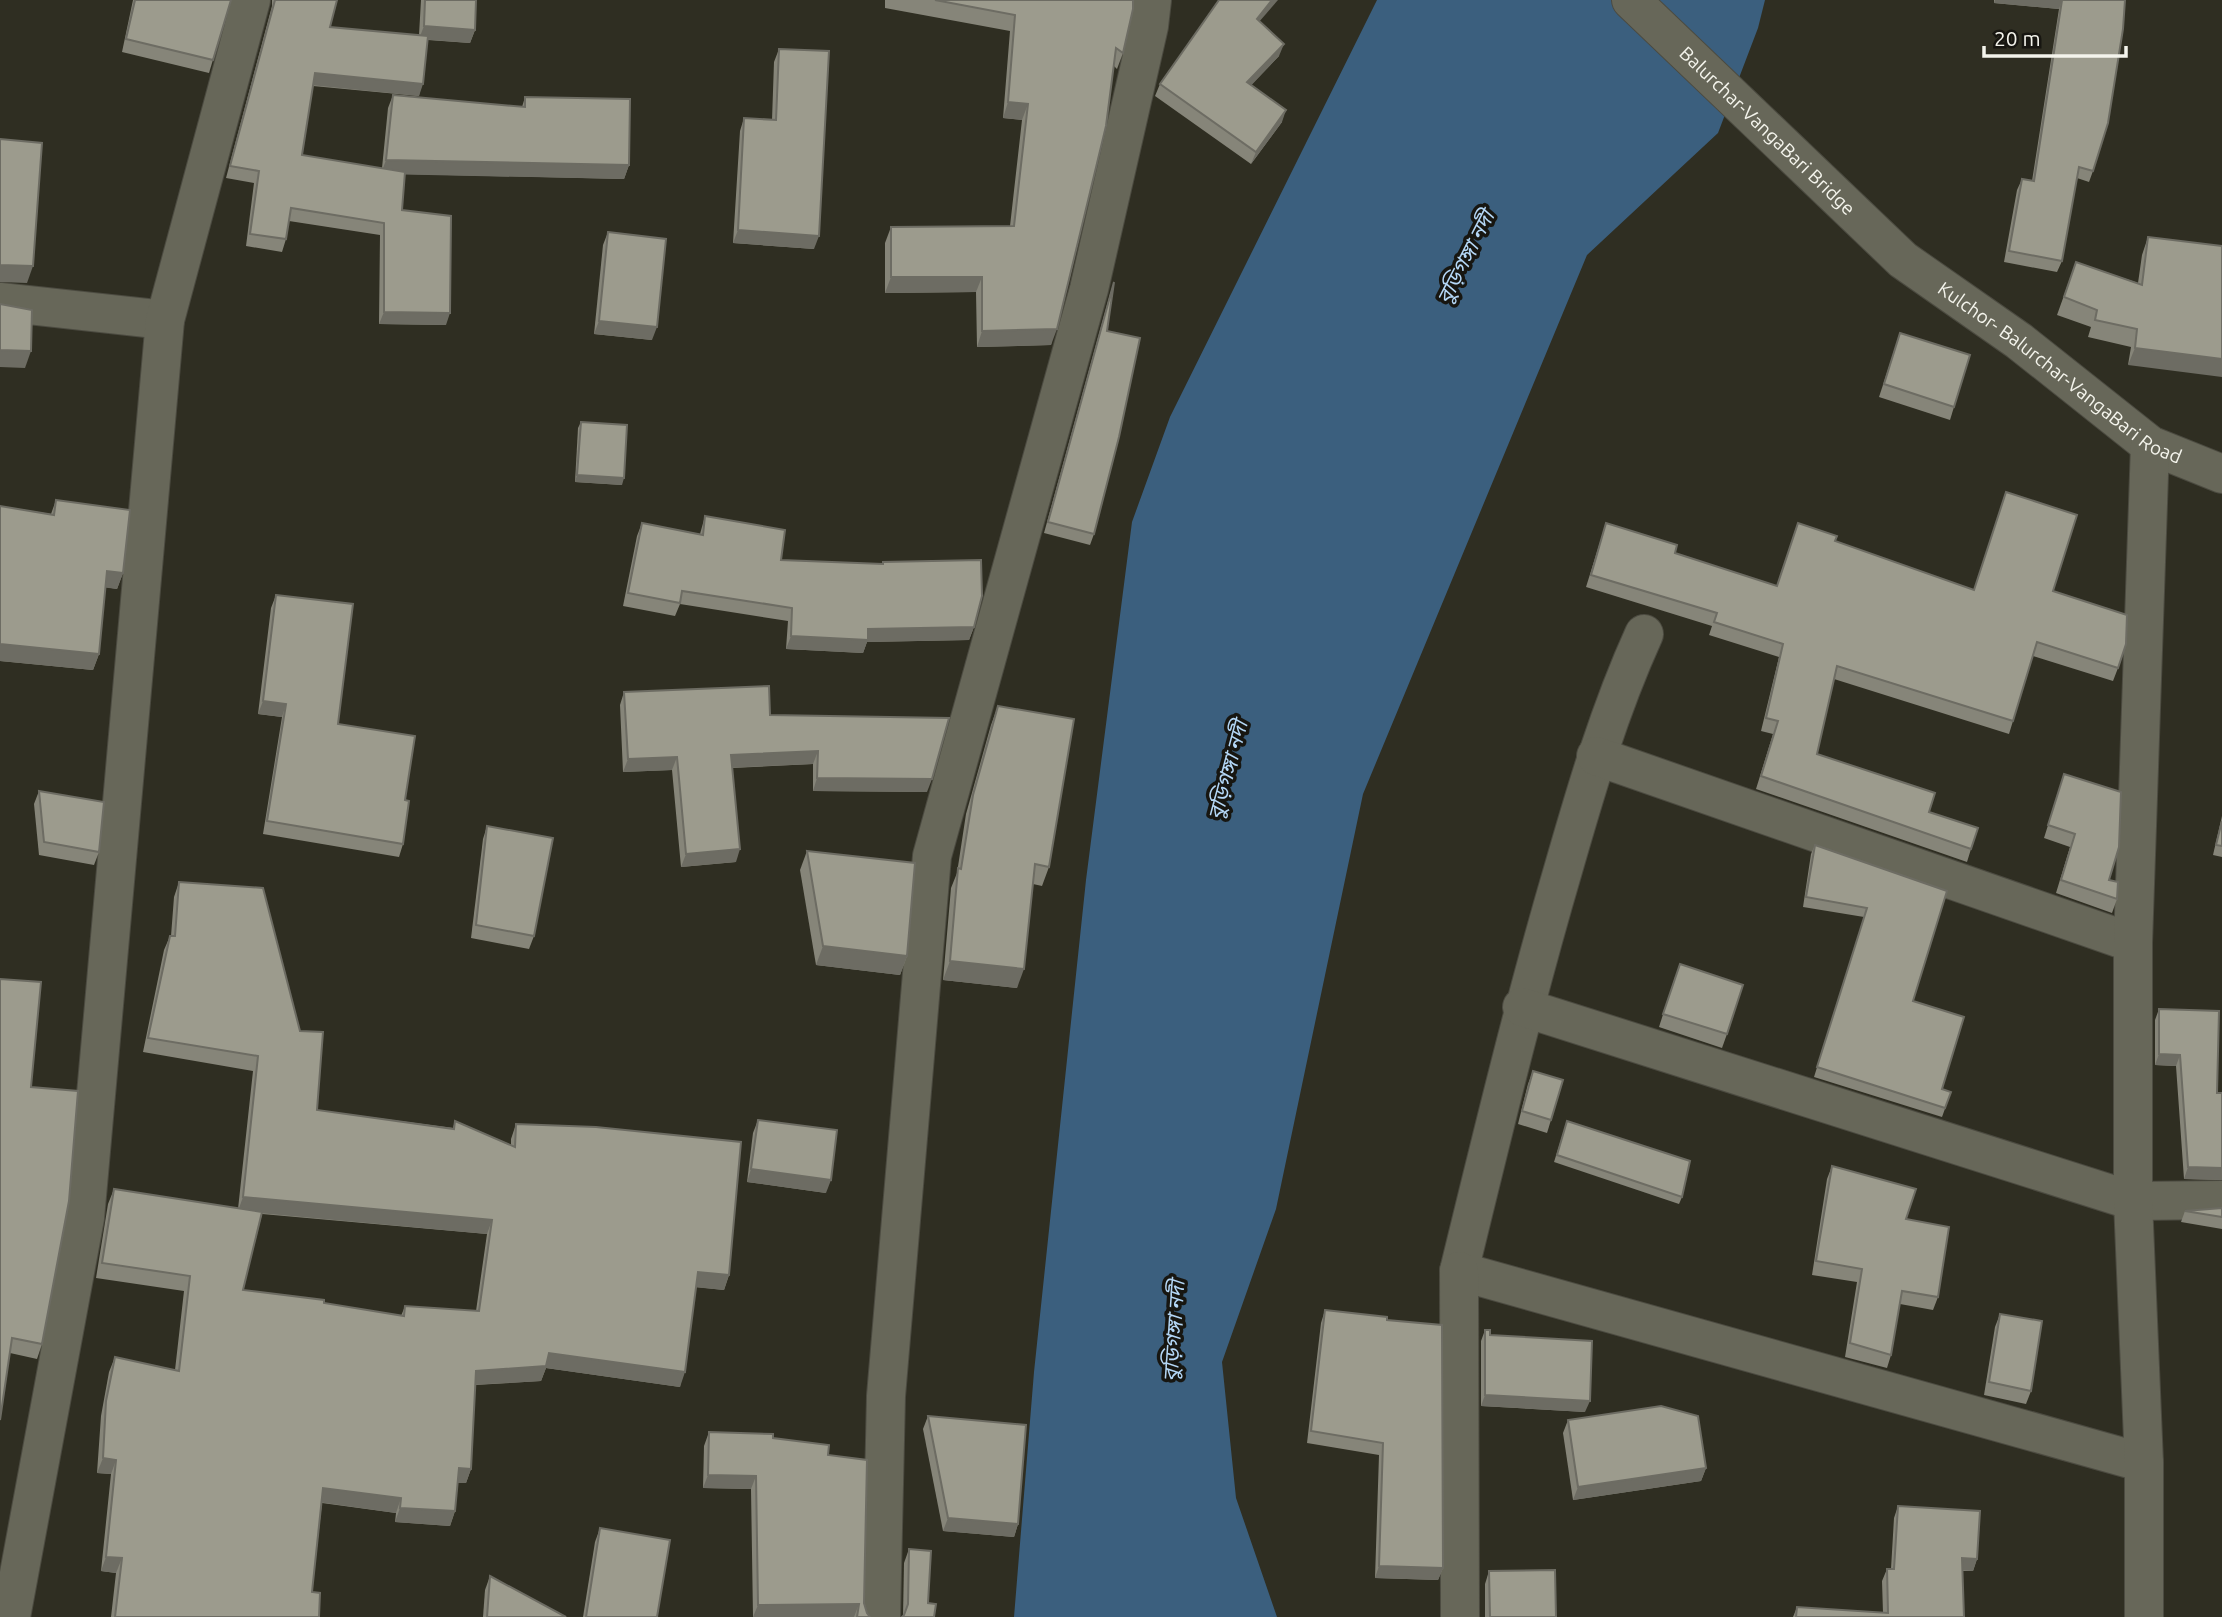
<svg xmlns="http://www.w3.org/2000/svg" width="2222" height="1617" font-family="Ubuntu,'Noto Sans Bengali',sans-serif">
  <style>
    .water { fill: #3b5f7e }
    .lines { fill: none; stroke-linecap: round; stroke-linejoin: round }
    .minor-casing { stroke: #4c4b41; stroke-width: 40 }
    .minor { stroke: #676759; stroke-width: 38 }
    .wall { fill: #868579; fill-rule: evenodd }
    .shaded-wall { fill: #6d6c63 }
    .building { fill: #9c9b8d; stroke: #6d6c63; stroke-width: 2 }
    .labels { text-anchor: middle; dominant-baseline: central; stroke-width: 7; stroke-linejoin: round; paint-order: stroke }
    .street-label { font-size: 19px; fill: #f4f4ec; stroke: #171611 }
    .water-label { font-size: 21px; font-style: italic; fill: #b4d7f6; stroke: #171611 }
  </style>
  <rect width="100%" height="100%" fill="#2f2e22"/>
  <path class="water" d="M1377 0H1765L1758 28 1718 133 1587 255 1363 794 1276 1209 1222 1362 1236 1498 1277 1617H1014L1034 1372 1086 880 1132 522 1170 417Z"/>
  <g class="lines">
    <g class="minor-casing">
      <g id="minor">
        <path id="s1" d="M1631 0 1903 260 2019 341 2150 445 2222 474"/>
        <path d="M0 302 165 320"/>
        <path d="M1644 634C1609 711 1586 790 1563 870 1524 1003 1492 1136 1459 1271L2144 1463"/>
        <path d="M1596 756 2133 943"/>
        <path d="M1522 1007 2133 1201 2222 1200"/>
        <path d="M1459 1271 1460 1617"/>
        <path d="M11 1617 85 1218 165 320 251 0"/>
        <path d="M881 1617 886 1396 932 856 1089 289 1149 26 1152 0"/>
        <path d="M2144 1617V1463L2133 1201V943L2150 445"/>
      </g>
    </g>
    <use href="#minor" class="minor"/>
  </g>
  <g class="wall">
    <path d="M133 0H231L209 73 122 52Z"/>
    <path d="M272 0H337L330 27 419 35 421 0H476L475 30 470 43 428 40 419 96 313 86 302 155 382 168 388 108 393 95 522 107 525 97 629 165 624 179 405 174 402 210 446 325 379 324 380 235 289 221 286 239 282 252 246 246 254 183 226 178 272 6Z"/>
    <path d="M885 0H1133L1123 53 1117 69 1114 66 1051 345 977 347 976 292 885 293V243L891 227 1010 226 1022 120 1003 118 1010 31 885 8Z"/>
    <path d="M1994 0H2125L2093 171 2089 182 2077 178 2062 261 2057 272 2004 262 2017 190 2022 179 2032 181 2059 9 1994 3Z"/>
    <path d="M1260 22 1279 56 1251 85 1282 122 1251 164 1155 96 1160 84Z"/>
    <path d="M779 49 814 249 733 243 740 131 744 118 772 120 774 62Z"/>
    <path d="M608 232 652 340 594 334 603 245Z"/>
    <path d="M2148 237 2222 246 2128 365 2131 347 2088 337 2091 327 2057 315 2076 262 2138 283 2142 255Z"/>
    <path d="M1114 282 1107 331 1094 534 1090 545 1044 533 1110 294Z"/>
    <path d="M1900 333 1954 407 1950 420 1879 397Z"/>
    <path d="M581 422 622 485 575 482 578 428Z"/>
    <path d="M56 500 123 573 117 589 105 587 99 654 93 670 0 661V506L51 514Z"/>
    <path d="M705 516 781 560 882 564 883 562 974 627 969 640 867 642 863 653 786 649 788 621 680 604 675 616 623 606 637 536 642 523 700 534Z"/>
    <path d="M1606 523 1675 553 1777 586 1835 541 1974 590 2053 591 2118 668 2113 681 2033 656 2009 734 1834 679 1817 754 1929 812 1971 849 1967 862 1756 789 1773 734 1761 731 1779 657 1709 635 1712 626 1586 587Z"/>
    <path d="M276 595 338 724 405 800 403 844 399 857 263 834 282 717 258 714 271 608Z"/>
    <path d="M624 692 770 715 927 792 813 791V764L732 768 736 862 681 867 672 770 623 772 620 705Z"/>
    <path d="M998 706 1049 867 1042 886 1033 884 1017 988 943 980 951 888 957 873 966 814 991 725Z"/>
    <path d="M2064 774 2117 899 2112 913 2056 893 2070 847 2044 838Z"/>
    <path d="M39 791 99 852 94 865 39 855 34 804Z"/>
    <path d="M2222 816V857L2213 855Z"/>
    <path d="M487 826 534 936 529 949 471 938 483 839Z"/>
    <path d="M1815 845 1947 891 1913 1001 1942 1089 1951 1092 1942 1117 1814 1077 1864 917 1803 907 1811 854Z"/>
    <path d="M807 851 907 956 900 975 816 965 800 870Z"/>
    <path d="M179 882 317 1110 453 1128 455 1121 511 1145V1139L516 1124 729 1275 724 1290 696 1287 680 1387 546 1368 541 1381 475 1385 471 1469 466 1483H458L455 1511 450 1526 395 1522 396 1513 322 1503 312 1592 319 1617H111L116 1573 101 1571 111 1474 97 1473 101 1416 109 1372 115 1357 175 1370 184 1291 96 1278 108 1204 114 1189 238 1209 253 1071 143 1052 164 950 170 936H171L174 897ZM262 1214 487 1234 476 1311 405 1306 401 1316 243 1290Z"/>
    <path d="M1675 977 1727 1034 1722 1048 1659 1027Z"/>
    <path d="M2159 1009 2217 1093H2222V1180L2184 1179 2176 1066 2155 1065V1020Z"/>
    <path d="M1533 1071 1551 1120 1547 1133 1518 1124 1528 1084Z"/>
    <path d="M31 1087 42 1344 37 1359 10 1353Z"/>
    <path d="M758 1120 826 1193 747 1182 753 1133Z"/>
    <path d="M1567 1121 1682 1197 1679 1204 1554 1162Z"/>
    <path d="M1832 1166 1906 1219 1938 1297 1933 1310 1900 1304 1891 1355 1887 1368 1845 1357 1857 1282 1812 1275 1827 1179Z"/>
    <path d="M2185 1211 2222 1217V1229L2181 1222Z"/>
    <path d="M1325 1310 1387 1320 1443 1568 1438 1580 1375 1578 1379 1455 1307 1443 1321 1323Z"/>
    <path d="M2000 1314 2031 1391 2026 1404 1984 1395 1995 1327Z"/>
    <path d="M1485 1330 1490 1335 1585 1412 1481 1406V1341Z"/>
    <path d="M928 1416 1018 1524 1014 1537 943 1531 923 1429Z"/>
    <path d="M1568 1420 1706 1468 1701 1481 1573 1500 1563 1433Z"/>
    <path d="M709 1432 773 1438 828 1455 867 1613 870 1617H753L751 1489 703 1488 704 1446Z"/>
    <path d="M1898 1506 1977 1559 1973 1571H1962L1964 1617H1793L1797 1607 1883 1613 1882 1581 1887 1569H1891L1894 1518Z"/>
    <path d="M600 1528 657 1617H583L595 1542Z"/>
    <path d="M909 1549 928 1603 903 1616 904 1563Z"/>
    <path d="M1489 1571 1556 1617H1485V1584Z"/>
    <path d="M490 1576 566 1617H483L485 1590Z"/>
  </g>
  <g class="shaded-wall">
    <path d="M1272 0H1278L1252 30 1257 19Z"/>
    <path d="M1995 0H2062L2059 9 1994 3Z"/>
    <path d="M424 26 475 30 470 43 419 39Z"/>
    <path d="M1284 44 1279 56 1243 94 1247 82Z"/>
    <path d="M315 73 423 84 419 96 311 85Z"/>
    <path d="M1008 102 1028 104 1022 120 1003 118Z"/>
    <path d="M1286 110 1282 122 1251 164 1256 152Z"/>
    <path d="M386 160 629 165 624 179 381 174Z"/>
    <path d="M738 230 819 236 814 249 733 243Z"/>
    <path d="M0 265 33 266 27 283 0 282Z"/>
    <path d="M891 277H982L976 292 885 293Z"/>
    <path d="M384 312 450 313 446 325 379 324Z"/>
    <path d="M599 321 657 327 652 340 594 334Z"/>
    <path d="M1057 329 1051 345 977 347 982 331Z"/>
    <path d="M2135 348 2222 359V377L2128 365Z"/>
    <path d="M0 350 31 351 25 368 0 367Z"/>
    <path d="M577 475 624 478 622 485 575 482Z"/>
    <path d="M107 571 123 573 117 589 101 587Z"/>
    <path d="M974 627 969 640 867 642 863 653 786 649 791 636 868 629Z"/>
    <path d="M0 644 99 654 93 670 0 661Z"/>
    <path d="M263 701 286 704 282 717 258 714Z"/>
    <path d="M818 751 813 764 726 768 731 755Z"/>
    <path d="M677 757 672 770 623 772 628 759Z"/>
    <path d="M817 778 932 779 927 792 813 791Z"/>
    <path d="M740 849 736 862 681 867 686 854Z"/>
    <path d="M823 946 907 956 900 975 816 965Z"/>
    <path d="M950 961 1024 969 1017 988 943 980Z"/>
    <path d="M2159 1054 2180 1055 2176 1066 2155 1065Z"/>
    <path d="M2188 1167 2222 1168V1180L2184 1179Z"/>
    <path d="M751 1169 831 1180 826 1193 747 1182Z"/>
    <path d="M243 1197 492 1220 487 1234 238 1211Z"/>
    <path d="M698 1272 729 1275 724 1290 693 1287Z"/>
    <path d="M549 1353 685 1372 680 1387 546 1368 541 1381 471 1385 476 1371Z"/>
    <path d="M1485 1395 1590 1401 1585 1412 1481 1406Z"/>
    <path d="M103 1458 116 1460 111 1474 97 1473Z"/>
    <path d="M459 1468 471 1469 466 1483H454Z"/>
    <path d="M1706 1468 1701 1481 1573 1500 1578 1487Z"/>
    <path d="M708 1475 756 1476 751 1489 703 1488Z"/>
    <path d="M323 1488 401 1498 396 1513 318 1502Z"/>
    <path d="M400 1508 455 1511 450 1526 395 1522Z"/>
    <path d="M948 1518 1018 1524 1014 1537 943 1531Z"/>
    <path d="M106 1557 122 1558 116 1573 101 1571Z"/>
    <path d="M1962 1558 1977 1559 1973 1571 1957 1570Z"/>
    <path d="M1379 1566 1443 1568 1438 1580 1375 1578Z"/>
    <path d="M859 1604 854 1617H753L758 1605Z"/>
  </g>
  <g class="building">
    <path d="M135 0H231L213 60 126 39Z"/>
    <path d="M275 0H337L330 27 428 36 423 84 315 73 302 155 405 172 402 210 451 216 450 313 384 312V223L291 208 286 239 250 234 259 171 230 166Z"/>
    <path d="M425 0H476L475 30 424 26Z"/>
    <path d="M935 0H1133V9L1123 53 1116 48 1106 126 1057 329 982 331V277H891V227L1014 226 1028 104 1008 102 1015 15Z"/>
    <path d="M1219 0H1272L1257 19 1284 44 1247 82 1286 110 1256 152 1160 84Z"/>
    <path d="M2062 0H2125L2123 29 2108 123 2093 171 2079 167 2062 261 2009 251 2022 179 2034 181Z"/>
    <path d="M779 49 829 51 819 236 738 230 744 118 776 120Z"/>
    <path d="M393 95 525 107V97L630 99 629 165 386 160Z"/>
    <path d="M0 139 42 143 33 266 0 265Z"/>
    <path d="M608 232 666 239 657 327 599 321Z"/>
    <path d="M2148 237 2222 246V359L2135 348 2137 329 2095 320 2097 310 2064 297 2076 262 2142 285Z"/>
    <path d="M1114 282 1107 331 1140 338 1119 437 1094 534 1048 522Z"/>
    <path d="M0 304 32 310 31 351 0 350Z"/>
    <path d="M1900 333 1970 355 1954 407 1884 384Z"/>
    <path d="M581 422 627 425 624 478 577 475Z"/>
    <path d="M2006 492 2077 515 2053 591 2127 615 2126 644 2118 668 2037 642 2013 721 1837 666 1817 754 1935 793 1929 812 1978 828 1971 849 1761 776 1778 721 1766 718 1783 644 1714 622 1717 613 1591 575 1606 523 1677 545 1675 553 1777 586 1798 523 1837 536 1835 541 1974 590Z"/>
    <path d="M56 500 130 510 123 573 107 571 99 654 0 644V506L54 515Z"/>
    <path d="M705 516 785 530 781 560 883 564V562L981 560 982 596 974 627 868 629V640L791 636 792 608 682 591 680 603 628 593 642 523 703 535Z"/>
    <path d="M276 595 353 604 338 724 415 736 405 800 409 801 403 844 267 821 286 704 263 701Z"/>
    <path d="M769 686 770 715 949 718 932 779 817 778 818 751 731 755 740 849 686 854 677 757 628 759 624 692Z"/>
    <path d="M998 706 1074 719 1049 867 1035 864 1024 969 950 961 958 868 961 869 973 795Z"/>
    <path d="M2064 774 2121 792 2119 847 2109 880 2118 882 2117 899 2061 880 2075 834 2048 825Z"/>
    <path d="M39 791 104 802 99 852 44 842Z"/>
    <path d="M2222 821V846L2216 845Z"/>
    <path d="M487 826 553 838 534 936 476 925Z"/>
    <path d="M1815 845 1947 891 1913 1001 1964 1017 1942 1089 1951 1092 1945 1108 1817 1067 1867 908 1806 897Z"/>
    <path d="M807 851 915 863 907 956 823 946Z"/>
    <path d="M179 882 263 888 300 1031 323 1032 317 1110 454 1129 455 1121 515 1147 516 1124 596 1127 741 1142 729 1275 698 1272 685 1372 549 1353 546 1366 476 1371 471 1469 459 1468 455 1511 400 1508 401 1498 323 1488 312 1592 320 1593 319 1617H115L122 1558 106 1557 116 1460 103 1458 106 1401 115 1357 179 1371 190 1276 102 1263 114 1189 262 1212 243 1290 324 1300V1303L404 1316 405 1306 479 1311 492 1220 243 1197 258 1056 148 1038 170 936H175Z"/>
    <path d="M1680 964 1743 985 1727 1034 1663 1014Z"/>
    <path d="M0 979 41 982 31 1087 78 1091 69 1201 42 1344 12 1338 0 1420Z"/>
    <path d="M2159 1009 2219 1011 2217 1093H2222V1168L2188 1167 2180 1055 2159 1054Z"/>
    <path d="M1533 1071 1563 1080 1551 1120 1522 1111Z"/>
    <path d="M758 1120 837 1130 831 1180 751 1169Z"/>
    <path d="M1567 1121 1690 1161 1682 1197 1557 1155Z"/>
    <path d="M1832 1166 1916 1189 1906 1219 1949 1227 1938 1297 1902 1291 1891 1355 1850 1343 1862 1269 1816 1261Z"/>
    <path d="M2222 1208V1217L2185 1211Z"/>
    <path d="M1325 1310 1387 1317V1320L1442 1325 1443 1568 1379 1566 1383 1443 1311 1431Z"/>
    <path d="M2000 1314 2042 1321 2031 1391 1989 1382Z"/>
    <path d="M1485 1330H1490V1335L1592 1341 1590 1401 1485 1395Z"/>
    <path d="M1661 1406 1698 1416 1706 1468 1578 1487 1568 1420Z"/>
    <path d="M928 1416 1026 1425 1018 1524 948 1518Z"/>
    <path d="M709 1432 773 1434V1438L829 1445 828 1455 867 1460 864 1603 867 1613 870 1617H857L859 1604 758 1605 756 1476 708 1475Z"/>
    <path d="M1898 1506 1980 1511 1977 1559 1962 1558 1964 1617H1796L1797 1607 1888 1613 1887 1569H1894Z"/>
    <path d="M600 1528 670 1540 657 1617H586Z"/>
    <path d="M909 1549 931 1551 928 1603 936 1604 934 1617H902L904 1615 908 1604Z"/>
    <path d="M1555 1570 1556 1617H1490L1489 1571Z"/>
    <path d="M490 1576 566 1617H487Z"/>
  </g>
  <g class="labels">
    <g class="street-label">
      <text stroke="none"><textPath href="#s1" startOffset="189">Balurchar-VangaBari Bridge</textPath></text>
      <text stroke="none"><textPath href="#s1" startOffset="570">Kulchor- Balurchar-VangaBari Road</textPath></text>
    </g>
    <g class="water-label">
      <text transform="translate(1465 257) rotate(-63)">বুড়িগঙ্গা নদী</text>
      <text transform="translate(1227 770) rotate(-75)">বুড়িগঙ্গা নদী</text>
      <text transform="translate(1173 1331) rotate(-86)">বুড়িগঙ্গা নদী</text>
    </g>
  </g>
  <path d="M1984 46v10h142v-10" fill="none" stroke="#f4f4ec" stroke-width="3.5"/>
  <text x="1994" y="46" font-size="21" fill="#f4f4ec" stroke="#171611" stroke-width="5" paint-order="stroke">20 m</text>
</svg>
